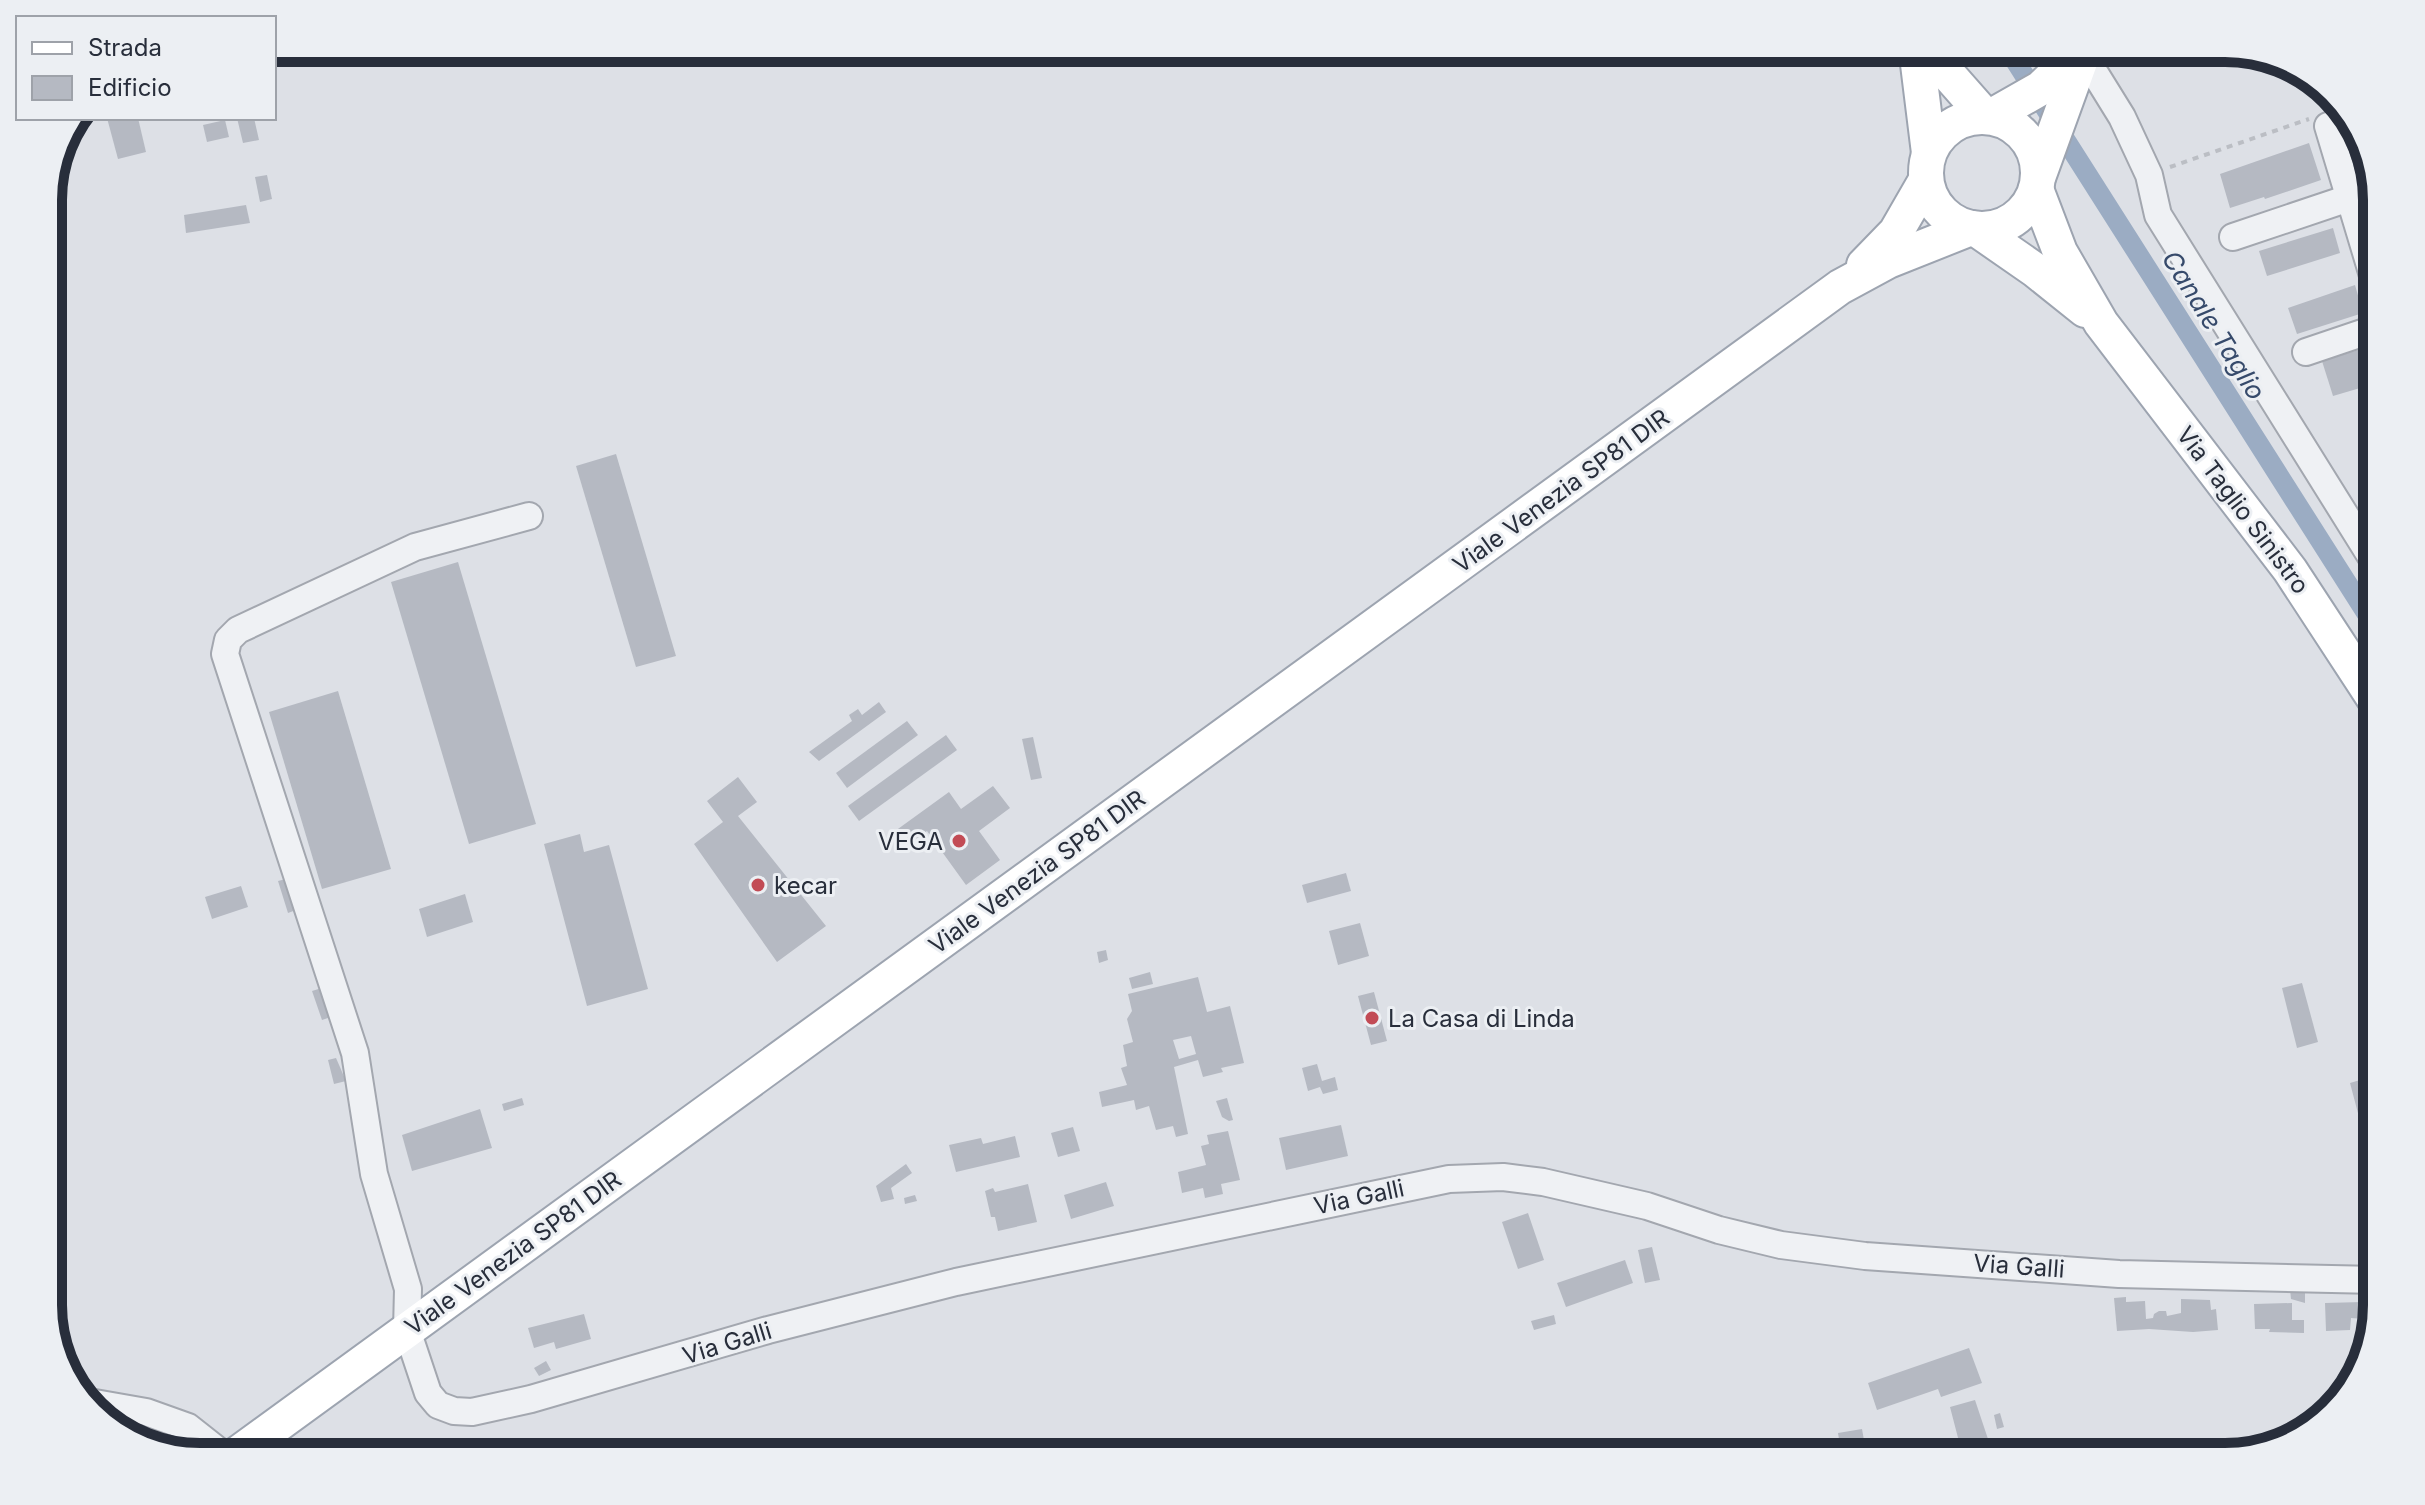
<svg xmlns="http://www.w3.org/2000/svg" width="2425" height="1505" font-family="Inter,sans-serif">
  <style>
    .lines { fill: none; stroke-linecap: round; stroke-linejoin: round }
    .canal { stroke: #9bacc3; stroke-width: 20 }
    .building { fill: #b5b9c2; fill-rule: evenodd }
    .minor-casing { stroke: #a3a7af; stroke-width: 30 }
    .major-casing { stroke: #9da4b0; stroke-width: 38 }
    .path { stroke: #bbbec4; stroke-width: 4; stroke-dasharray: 6 6; stroke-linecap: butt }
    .minor { stroke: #eff1f4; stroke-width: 26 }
    .major { stroke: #fff; stroke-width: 34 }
    .poi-dot { fill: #c24b55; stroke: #eceff3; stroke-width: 3 }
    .labels { text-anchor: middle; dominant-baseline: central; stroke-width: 6; stroke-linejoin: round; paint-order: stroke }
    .street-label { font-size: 24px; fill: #282e3b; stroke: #eceff3 }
    .poi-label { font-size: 24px; fill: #282e3b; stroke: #eceff3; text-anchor: start }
    .water-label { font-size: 26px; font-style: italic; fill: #364a6b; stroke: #eceff3 }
    .rim { fill: none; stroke: #282e3b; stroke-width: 10 }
  </style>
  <rect width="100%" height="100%" fill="#dde0e6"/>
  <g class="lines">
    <path class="canal" d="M2007 48 2377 630"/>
  </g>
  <g class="building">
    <path d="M107 118H138L146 152 118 159Z"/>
    <path d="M237 118H254L259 140 243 143Z"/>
    <path d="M225 120 229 137 207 142 203 125Z"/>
    <path d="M2309 143 2321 180 2265 199 2264 197 2230 208 2220 174Z"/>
    <path d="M267 175 272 199 260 202 255 177Z"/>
    <path d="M246 205 250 223 186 233 184 215Z"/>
    <path d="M2333 228 2340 253 2267 276 2259 251Z"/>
    <path d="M2355 285 2363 313 2297 334 2288 308Z"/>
    <path d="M2375 345 2377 383 2333 396 2322 361Z"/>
    <path d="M2377 415V447L2366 420Z"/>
    <path d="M616 454 676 656 636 667 576 466Z"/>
    <path d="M458 562 536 824 469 844 391 582Z"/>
    <path d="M338 691 391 869 322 889 269 712Z"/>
    <path d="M879 702 886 712 819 761 809 752 852 721 849 715 858 709 862 715Z"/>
    <path d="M907 721 918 735 847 788 836 773Z"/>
    <path d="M946 735 957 750 859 821 848 806Z"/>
    <path d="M1033 737 1042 778 1031 780 1022 739Z"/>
    <path d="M738 777 757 802 738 816 826 926 777 962 694 844 723 822 707 801Z"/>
    <path d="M993 786 1010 808 979 831 1000 860 966 885 927 831 901 849 891 834 949 792 961 809Z"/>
    <path d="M580 834 584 852 609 845 648 989 587 1006 544 844Z"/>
    <path d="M1346 873 1351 891 1307 903 1302 885Z"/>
    <path d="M286 879 296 910 288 913 278 881Z"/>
    <path d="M241 886 248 907 212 919 205 897Z"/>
    <path d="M465 894 473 922 427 937 419 909Z"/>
    <path d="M1360 923 1369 956 1338 965 1329 931Z"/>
    <path d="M1106 950 1108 960 1099 963 1097 952Z"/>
    <path d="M1150 972 1153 984 1132 989 1129 978Z"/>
    <path d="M1198 977 1207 1012 1230 1006 1244 1063 1221 1068 1223 1072 1203 1077 1198 1060 1174 1067 1188 1134 1176 1137 1173 1126 1156 1130 1149 1106 1136 1110 1134 1100 1102 1107 1099 1092 1127 1085 1121 1068 1127 1066 1123 1045 1133 1042 1127 1019 1132 1011 1128 994ZM1191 1036 1196 1054 1179 1059 1173 1040Z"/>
    <path d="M2302 983 2318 1042 2297 1048 2282 988Z"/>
    <path d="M325 987 334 1016 322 1020 312 991Z"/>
    <path d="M1374 992 1387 1041 1371 1045 1358 996Z"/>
    <path d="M336 1058 346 1081 334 1084 328 1060Z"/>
    <path d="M1317 1064 1322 1081 1335 1077 1338 1090 1323 1094 1320 1087 1308 1091 1302 1068Z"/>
    <path d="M2360 1080 2363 1090 2377 1086V1112L2359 1117 2350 1083Z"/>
    <path d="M522 1098 524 1105 504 1111 502 1104Z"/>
    <path d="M1227 1098 1233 1120 1229 1121 1222 1117 1216 1101Z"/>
    <path d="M480 1109 492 1148 412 1171 402 1135Z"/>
    <path d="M1341 1125 1348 1156 1286 1170 1279 1138Z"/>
    <path d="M1073 1127 1080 1151 1058 1157 1051 1133Z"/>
    <path d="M1228 1131 1240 1180 1221 1184 1223 1194 1205 1198 1203 1188 1182 1193 1178 1172 1206 1165 1201 1146 1209 1144 1207 1135Z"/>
    <path d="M1015 1136 1020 1157 956 1172 949 1145 981 1138 983 1144Z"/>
    <path d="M906 1164 912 1173 891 1188 894 1199 881 1202 876 1186Z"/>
    <path d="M1106 1182 1114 1206 1071 1219 1064 1195Z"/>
    <path d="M1028 1184 1037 1222 998 1231 995 1217H991L985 1191 993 1188 995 1192Z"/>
    <path d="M915 1195 917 1201 905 1204 904 1198Z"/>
    <path d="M1528 1213 1544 1260 1518 1269 1502 1222Z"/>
    <path d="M1652 1247 1660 1280 1645 1283 1638 1250Z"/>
    <path d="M1625 1260 1633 1283 1566 1307 1557 1283Z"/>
    <path d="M2290 1289H2305V1303L2291 1299Z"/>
    <path d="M2126 1297V1302L2145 1301 2146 1319 2153 1318 2154 1314 2159 1311H2166L2167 1316 2181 1313V1299L2210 1300 2211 1310 2216 1309 2218 1330 2193 1332 2149 1329 2117 1331 2114 1298Z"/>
    <path d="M2363 1302 2364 1319 2351 1318 2350 1330 2326 1331 2325 1303Z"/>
    <path d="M2292 1303V1320H2304V1333L2269 1332 2270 1329H2255L2254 1304Z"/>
    <path d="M584 1314 591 1339 556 1349 554 1342 534 1348 528 1328Z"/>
    <path d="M1554 1315 1556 1324 1534 1330 1531 1321Z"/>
    <path d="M1969 1348 1982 1383 1941 1397 1938 1389 1877 1410 1868 1383Z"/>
    <path d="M546 1361 551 1370 539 1376 534 1368Z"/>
    <path d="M1975 1400 1988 1439 1978 1441 1981 1455 1963 1457 1950 1407Z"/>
    <path d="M2000 1413 2004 1427 1997 1429 1994 1415Z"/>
    <path d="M1862 1429 1867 1457H1820V1453L1841 1452 1838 1433Z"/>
  </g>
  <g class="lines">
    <g class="minor-casing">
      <g id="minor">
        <path d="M2096 75 2122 117 2149 175 2158 215 2377 566"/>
        <path d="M2351 118 2328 126 2377 289"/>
        <path d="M2233 237 2349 198"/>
        <path d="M2306 352 2377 328"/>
        <path d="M529 516 415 547 238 630 228 640 225 654 355 1053 374 1174 408 1289 407 1330 428 1393 438 1405 454 1411 472 1412 531 1399 768 1330 956 1282 1449 1179 1503 1177 1543 1182 1647 1206 1719 1230 1781 1245 1865 1256 2119 1274 2377 1280"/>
        <path d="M89 1402 146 1412 188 1427 226 1457"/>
      </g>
    </g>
    <g class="major-casing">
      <g id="major">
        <path d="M1916 48 1929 153"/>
        <path d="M1925 48 1985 116"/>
        <path d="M1990 117 2041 88 2082 48"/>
        <circle cx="1982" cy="173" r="56"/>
        <path d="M2039 175 2085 48"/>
        <path d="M2036 189 2060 252 2101 323 2290 570 2377 703"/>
        <path d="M1976 229 2035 270 2085 310"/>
        <path d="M1864 265 1896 232 1926 180"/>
        <path d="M233 1457 1840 287 1888 261 1971 228"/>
      </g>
    </g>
    <path class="path" d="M2170 167 2309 119"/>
    <use href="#minor" class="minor"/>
    <use href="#major" class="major"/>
  </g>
  <g class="poi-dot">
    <circle cx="959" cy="841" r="8"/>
    <circle cx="758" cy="885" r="8"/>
    <circle cx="1372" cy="1018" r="8"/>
  </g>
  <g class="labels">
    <g class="street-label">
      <text transform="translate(1561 491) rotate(-36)">Viale Venezia SP81 DIR</text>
      <text transform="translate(2243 510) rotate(53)">Via Taglio Sinistro</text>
      <text transform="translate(1037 872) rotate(-36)">Viale Venezia SP81 DIR</text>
      <text transform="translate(1359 1197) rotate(-12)">Via Galli</text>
      <text transform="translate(513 1253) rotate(-36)">Viale Venezia SP81 DIR</text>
      <text transform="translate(2019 1266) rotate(4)">Via Galli</text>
      <text transform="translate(727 1343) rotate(-17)">Via Galli</text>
    </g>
    <g class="poi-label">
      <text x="943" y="841" text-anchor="end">VEGA</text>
      <text x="774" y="885">kecar</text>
      <text x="1388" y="1018">La Casa di Linda</text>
    </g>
    <g class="water-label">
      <text transform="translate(2214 325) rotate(58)">Canale Taglio</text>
    </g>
  </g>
  <path d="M0 0H2425V1505H0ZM200 62H2225A138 138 0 0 1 2363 200V1305A138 138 0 0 1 2225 1443H200A138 138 0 0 1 62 1305V200A138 138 0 0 1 200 62Z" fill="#eceff3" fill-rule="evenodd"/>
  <path class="rim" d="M200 62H2225A138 138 0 0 1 2363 200V1305A138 138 0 0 1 2225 1443H200A138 138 0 0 1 62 1305V200A138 138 0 0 1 200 62Z"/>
  <rect x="16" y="16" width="260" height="104" fill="#eceff3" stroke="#9ea2a9" stroke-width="2"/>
  <rect x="32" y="42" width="40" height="12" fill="#ffffff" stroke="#9ea2a9" stroke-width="2"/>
  <text x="88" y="56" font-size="24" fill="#282e3b">Strada</text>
  <rect x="32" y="76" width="40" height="24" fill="#b5b9c2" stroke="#9ea2a9" stroke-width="2"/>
  <text x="88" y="96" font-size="24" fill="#282e3b">Edificio</text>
</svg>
